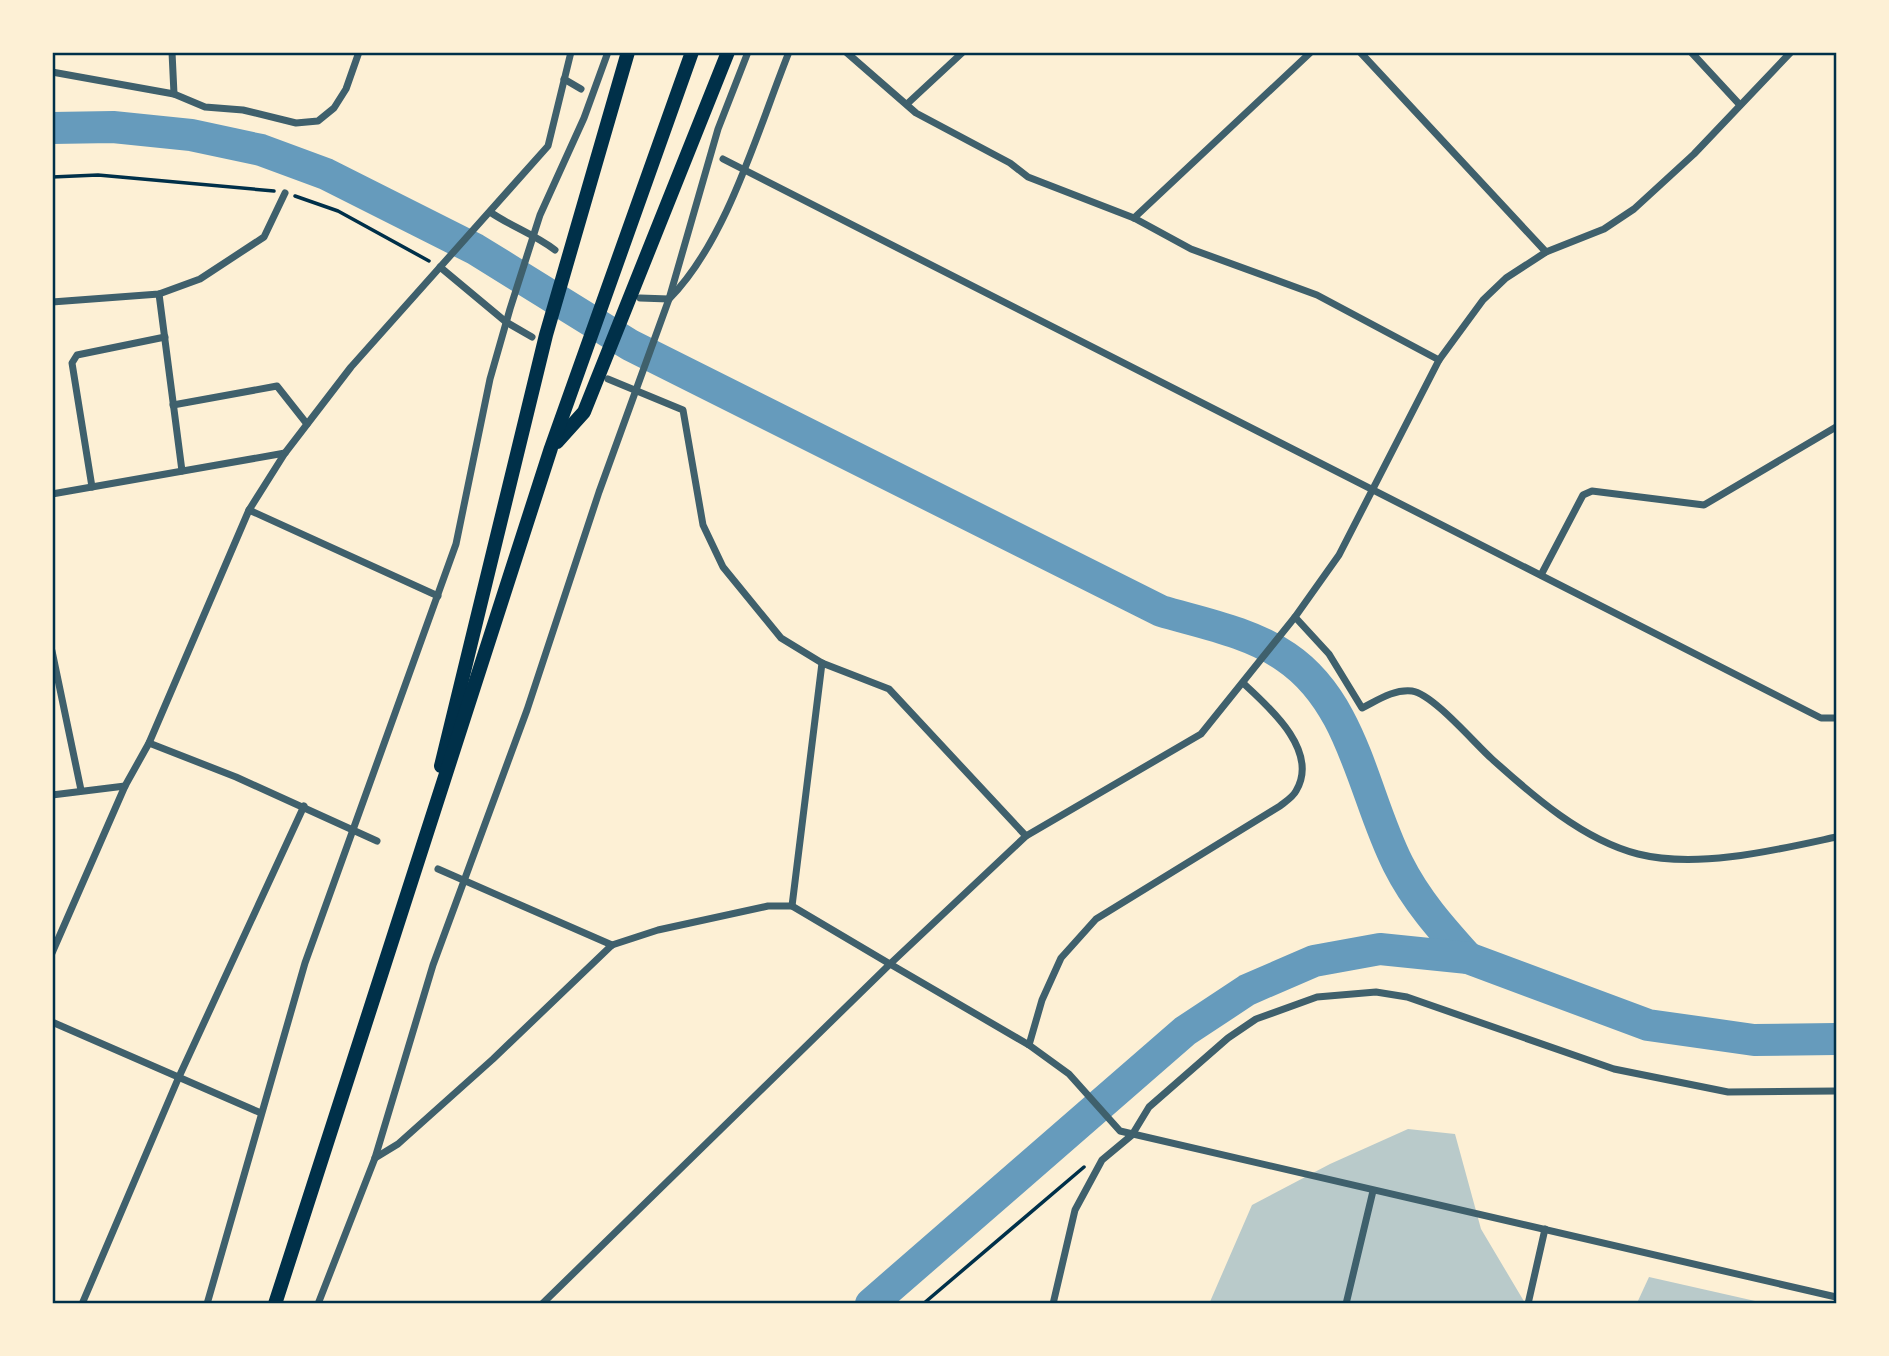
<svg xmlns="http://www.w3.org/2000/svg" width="1889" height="1356" font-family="'Asap Condensed',sans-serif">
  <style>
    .green { fill: #b9caca }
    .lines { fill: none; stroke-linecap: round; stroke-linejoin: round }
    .river { stroke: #669bbc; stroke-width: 32 }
    .path { stroke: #003049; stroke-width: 3.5 }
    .minor { stroke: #3f606c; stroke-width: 7 }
    .trunk { stroke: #003049; stroke-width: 14 }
    .neatline { fill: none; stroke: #003049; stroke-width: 2.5 }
  </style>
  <rect width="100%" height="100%" fill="#fdf0d5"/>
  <g class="green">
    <path d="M1408 1129 1455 1134 1481 1229 1525 1303 1209 1304 1252 1205 1330 1164Z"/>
    <path d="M1649 1277 1764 1303H1637Z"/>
  </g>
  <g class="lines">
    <g class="river">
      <path d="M52 128 113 127 191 135 261 150 326 174 475 249 630 345 1161 611C1202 623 1250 632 1286 657 1354 703 1363 795 1398 864 1416 900 1441 928 1468 958"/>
      <path d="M871 1304 1185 1031 1247 990 1314 961 1380 949 1468 958 1648 1025 1754 1040 1836 1039"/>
    </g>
    <g class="path">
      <path d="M52 177 98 175 274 191"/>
      <path d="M295 196 338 211 429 261"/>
      <path d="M923 1304 1084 1167"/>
    </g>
    <g class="minor">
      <path d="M846 52 916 113 1010 163 1028 177 1134 218 1191 249 1317 295 1439 360"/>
      <path d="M1360 52 1546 252"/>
      <path d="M1691 52 1740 105"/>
      <path d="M1791 52 1694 154 1634 209 1604 229 1546 252 1506 278 1483 300 1439 360 1339 555 1295 617 1201 734 1026 836 890 964 1029 1045 1069 1074 1120 1131 1836 1297"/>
      <path d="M52 72 174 94 172 52"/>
      <path d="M564 79 581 89"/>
      <path d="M174 94 205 107 243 110 296 123 318 121 334 108 346 89 359 52"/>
      <path d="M907 104 963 52"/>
      <path d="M723 159 1821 718H1836"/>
      <path d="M490 212C512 227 534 234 555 250"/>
      <path d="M1134 218 1311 52"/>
      <path d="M440 267 506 322 532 337"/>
      <path d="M159 294 182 471"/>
      <path d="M640 298 669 299C727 241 758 129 789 52"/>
      <path d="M52 302 159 294 200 279 264 237 285 193"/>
      <path d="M608 379 683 410 703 525 723 567 781 638 822 663 889 689 1026 836"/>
      <path d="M173 405 277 386 307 424"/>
      <path d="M92 487 72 363 77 355 165 337"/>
      <path d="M52 494 285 453"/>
      <path d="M249 510 438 596"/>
      <path d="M1541 575 1583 495 1592 491 1704 505 1836 427"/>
      <path d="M1295 617 1329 654 1362 708C1378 700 1394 689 1412 691 1433 694 1475 744 1492 759 1533 796 1583 840 1638 854 1698 869 1776 850 1836 837"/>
      <path d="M52 651 81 790"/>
      <path d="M149 743 236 777 377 841"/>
      <path d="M52 795 125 786"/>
      <path d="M438 869 612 945"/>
      <path d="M792 906 822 663"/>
      <path d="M52 953 125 786 149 743 249 510 285 453 351 367 548 146 571 52"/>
      <path d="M52 1022 261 1113"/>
      <path d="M1029 1045 1042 1000 1061 958 1096 919 1280 806C1285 802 1293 797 1296 791 1320 751 1269 707 1243 683"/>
      <path d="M375 1158 398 1144 493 1059 612 945 658 930 768 906H792L890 964 542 1304"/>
      <path d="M82 1304 178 1079 304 806"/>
      <path d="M207 1304 305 963 456 544 490 379 510 309 540 215 584 118 608 52"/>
      <path d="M318 1304 375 1158 433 965 527 710 599 492 669 299 718 129 748 52"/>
      <path d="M1053 1304 1075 1210 1102 1160 1132 1135 1149 1107 1228 1038 1256 1019 1317 997 1376 992 1407 997 1614 1069 1728 1092 1836 1091"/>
      <path d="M1346 1304 1373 1191"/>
      <path d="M1528 1304 1545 1229"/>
    </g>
    <g class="trunk">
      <path d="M557 442 584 412 728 52"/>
      <path d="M441 766 546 335 628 52"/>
      <path d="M275 1304 551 448 692 52"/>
    </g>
  </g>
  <rect width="1889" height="1356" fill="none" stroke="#fdf0d5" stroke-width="108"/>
  <rect x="54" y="54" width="1781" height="1248" class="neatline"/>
</svg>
